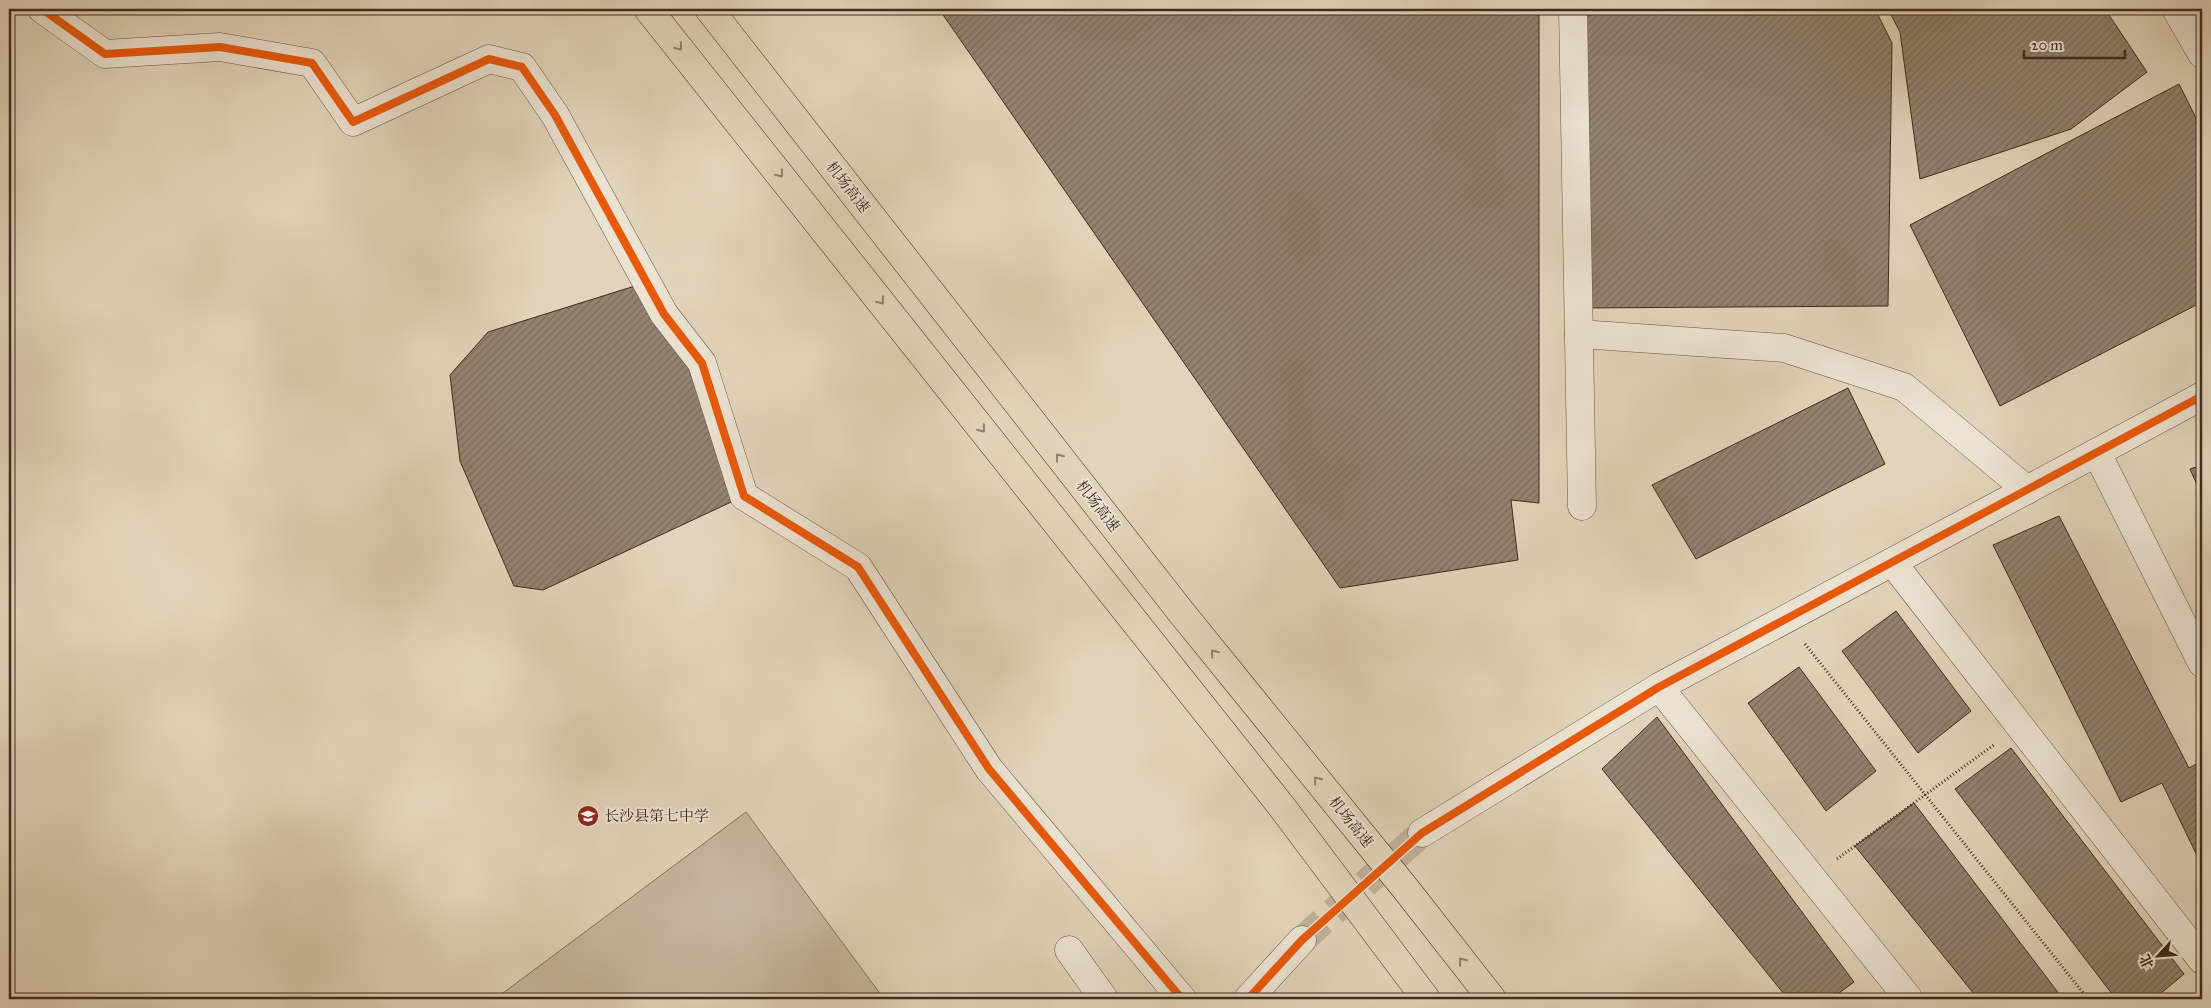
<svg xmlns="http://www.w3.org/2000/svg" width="2211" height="1008" font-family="'IM FELL Great Primer','Noto Serif SC',serif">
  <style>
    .park { fill: #c6b7a0; stroke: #827160 }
    .building { fill: url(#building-hatch); stroke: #3e2b1f }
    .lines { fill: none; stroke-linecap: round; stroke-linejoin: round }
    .minor-tunnel { stroke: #c1b29b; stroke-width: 28; stroke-dasharray: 28 14; stroke-linecap: butt }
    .minor-casing { stroke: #675546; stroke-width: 29 }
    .highway-casing { stroke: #3e2b1f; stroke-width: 29 }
    .path { stroke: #3e2b1f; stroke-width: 3; stroke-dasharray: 1 2.5; stroke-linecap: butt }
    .minor { stroke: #ece3d2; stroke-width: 28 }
    .highway { stroke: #e2d4ba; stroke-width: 28 }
    .cycleway-casing { stroke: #ece3d2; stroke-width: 11 }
    .cycleway { stroke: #e8590c; stroke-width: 8 }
    .oneway { stroke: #90806c }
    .labels { text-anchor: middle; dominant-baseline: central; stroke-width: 4; stroke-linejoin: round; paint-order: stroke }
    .street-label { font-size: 15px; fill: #3e2b1f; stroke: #ece3d2 }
    .poi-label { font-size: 15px; fill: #3e2b1f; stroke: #ece3d2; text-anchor: start }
  </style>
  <defs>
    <pattern id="building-hatch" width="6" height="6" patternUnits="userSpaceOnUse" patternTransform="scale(1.25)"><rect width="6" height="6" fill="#938370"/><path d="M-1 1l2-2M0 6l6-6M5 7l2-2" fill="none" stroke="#796b5b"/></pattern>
  </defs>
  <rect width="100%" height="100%" fill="#e2d4ba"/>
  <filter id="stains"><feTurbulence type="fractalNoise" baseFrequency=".004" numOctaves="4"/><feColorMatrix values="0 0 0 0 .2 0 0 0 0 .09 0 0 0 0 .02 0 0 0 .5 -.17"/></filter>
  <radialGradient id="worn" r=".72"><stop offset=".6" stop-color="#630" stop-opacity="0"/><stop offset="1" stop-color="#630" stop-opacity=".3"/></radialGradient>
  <path class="park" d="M746 812 884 999H495Z"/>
  <g class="building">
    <path d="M939 9H1539V503L1511 500 1518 560 1340 588Z"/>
    <path d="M1575 9H1875L1892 43 1888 306 1579 308Z"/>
    <path d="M1888 9H2105L2147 72 2071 129 1920 179 1900 32Z"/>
    <path d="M2179 84 2202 130V302L2000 406 1910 225Z"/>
    <path d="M638 285 702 363 744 496 543 590 514 586 460 461 450 375 488 332Z"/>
    <path d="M1848 388 1885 464 1696 559 1652 485Z"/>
    <path d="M2202 465V496L2190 469Z"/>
    <path d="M2059 516 2189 768 2202 761V866L2162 783 2121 802 1993 545Z"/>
    <path d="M1896 611 1971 711 1918 753 1842 651Z"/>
    <path d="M1799 667 1876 771 1826 811 1748 703Z"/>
    <path d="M1657 717 1854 982 1831 999H1788L1602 769Z"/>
    <path d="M2011 748 2184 974 2154 999H2116L1955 789Z"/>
    <path d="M1914 803 2063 999H1978L1855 846Z"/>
  </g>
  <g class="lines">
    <path class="minor-tunnel" d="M1302 940 1422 833"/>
    <g class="minor-casing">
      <g id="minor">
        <path d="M42 9 105 54 220 47 312 63 353 122 489 59 522 67 555 115 664 314 702 363 744 496 858 567 989 769 1182 999"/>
        <path d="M1573 9 1582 506"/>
        <path d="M2176 9 2202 54"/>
        <path d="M1579 334 1784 348 1904 387 2027 490"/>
        <path d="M2097 453 2202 663"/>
        <path d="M1892 562 2202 960"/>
        <path d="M1659 687 1909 999"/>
        <path d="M1422 833 1659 687 2202 396"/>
        <path d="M1069 950 1104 999"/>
        <path d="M1248 999 1302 940"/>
      </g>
    </g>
    <g class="highway-casing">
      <g id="highway">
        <path d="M648 9 1282 807 1426 999"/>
        <path d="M709 9 1181 612 1405 888 1492 999"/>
      </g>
    </g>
    <g class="path">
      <path d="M1805 644 2088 999"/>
      <path d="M1837 859 1995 744"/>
    </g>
    <use href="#minor" class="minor"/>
    <use href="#highway" class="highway"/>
    <g class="cycleway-casing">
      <g id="cycleway">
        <path d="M42 9 105 54 220 47 312 63 353 122 489 59 522 67 555 115 664 314 702 363 744 496 858 567 989 769 1182 999"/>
        <path d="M1248 999 1302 940 1422 833 1659 687 2202 396"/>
      </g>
    </g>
    <use href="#cycleway" class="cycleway"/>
  </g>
  <defs><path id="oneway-chevron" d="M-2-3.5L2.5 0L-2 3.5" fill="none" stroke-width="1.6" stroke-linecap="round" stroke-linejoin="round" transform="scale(1.25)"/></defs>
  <g class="oneway">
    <use href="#oneway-chevron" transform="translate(679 47) rotate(52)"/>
    <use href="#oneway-chevron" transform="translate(780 174) rotate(52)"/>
    <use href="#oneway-chevron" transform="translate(881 301) rotate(52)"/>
    <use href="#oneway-chevron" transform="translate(982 429) rotate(52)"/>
    <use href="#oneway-chevron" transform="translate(1059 457) rotate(-128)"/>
    <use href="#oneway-chevron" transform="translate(1214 653) rotate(-129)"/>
    <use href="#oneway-chevron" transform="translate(1317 780) rotate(-129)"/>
    <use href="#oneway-chevron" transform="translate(1462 961) rotate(-128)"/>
  </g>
  <defs>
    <g id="school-disc" transform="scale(1.125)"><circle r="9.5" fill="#8f2418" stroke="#ece3d2"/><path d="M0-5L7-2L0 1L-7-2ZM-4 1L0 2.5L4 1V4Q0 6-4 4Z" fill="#fff"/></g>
  </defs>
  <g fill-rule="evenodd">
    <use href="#school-disc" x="588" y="816"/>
  </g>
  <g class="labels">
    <g class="street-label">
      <text transform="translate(848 187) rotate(52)">机场高速</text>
      <text transform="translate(1098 506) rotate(52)">机场高速</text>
      <text transform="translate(1351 822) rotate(51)">机场高速</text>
    </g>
    <g class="poi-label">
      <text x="604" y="816">长沙县第七中学</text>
    </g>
  </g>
  <rect width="2211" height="1008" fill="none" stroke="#e2d4ba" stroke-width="30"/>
  <rect x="10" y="10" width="2191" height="988" fill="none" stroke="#3e2b1f" stroke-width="2.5"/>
  <rect x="15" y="15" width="2181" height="978" fill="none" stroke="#3e2b1f"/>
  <g transform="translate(2158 956) rotate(244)" stroke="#ece3d2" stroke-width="4" paint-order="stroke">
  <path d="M0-4L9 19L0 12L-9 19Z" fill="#3e2b1f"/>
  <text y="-8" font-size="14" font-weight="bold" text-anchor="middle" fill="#3e2b1f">北</text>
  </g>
  <path d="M2024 50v8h101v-8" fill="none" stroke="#3e2b1f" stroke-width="2.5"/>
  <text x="2031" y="50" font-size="15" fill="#3e2b1f" stroke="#ece3d2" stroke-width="4" paint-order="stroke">20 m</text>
  <rect width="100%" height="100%" filter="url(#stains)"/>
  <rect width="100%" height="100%" fill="url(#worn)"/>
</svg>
